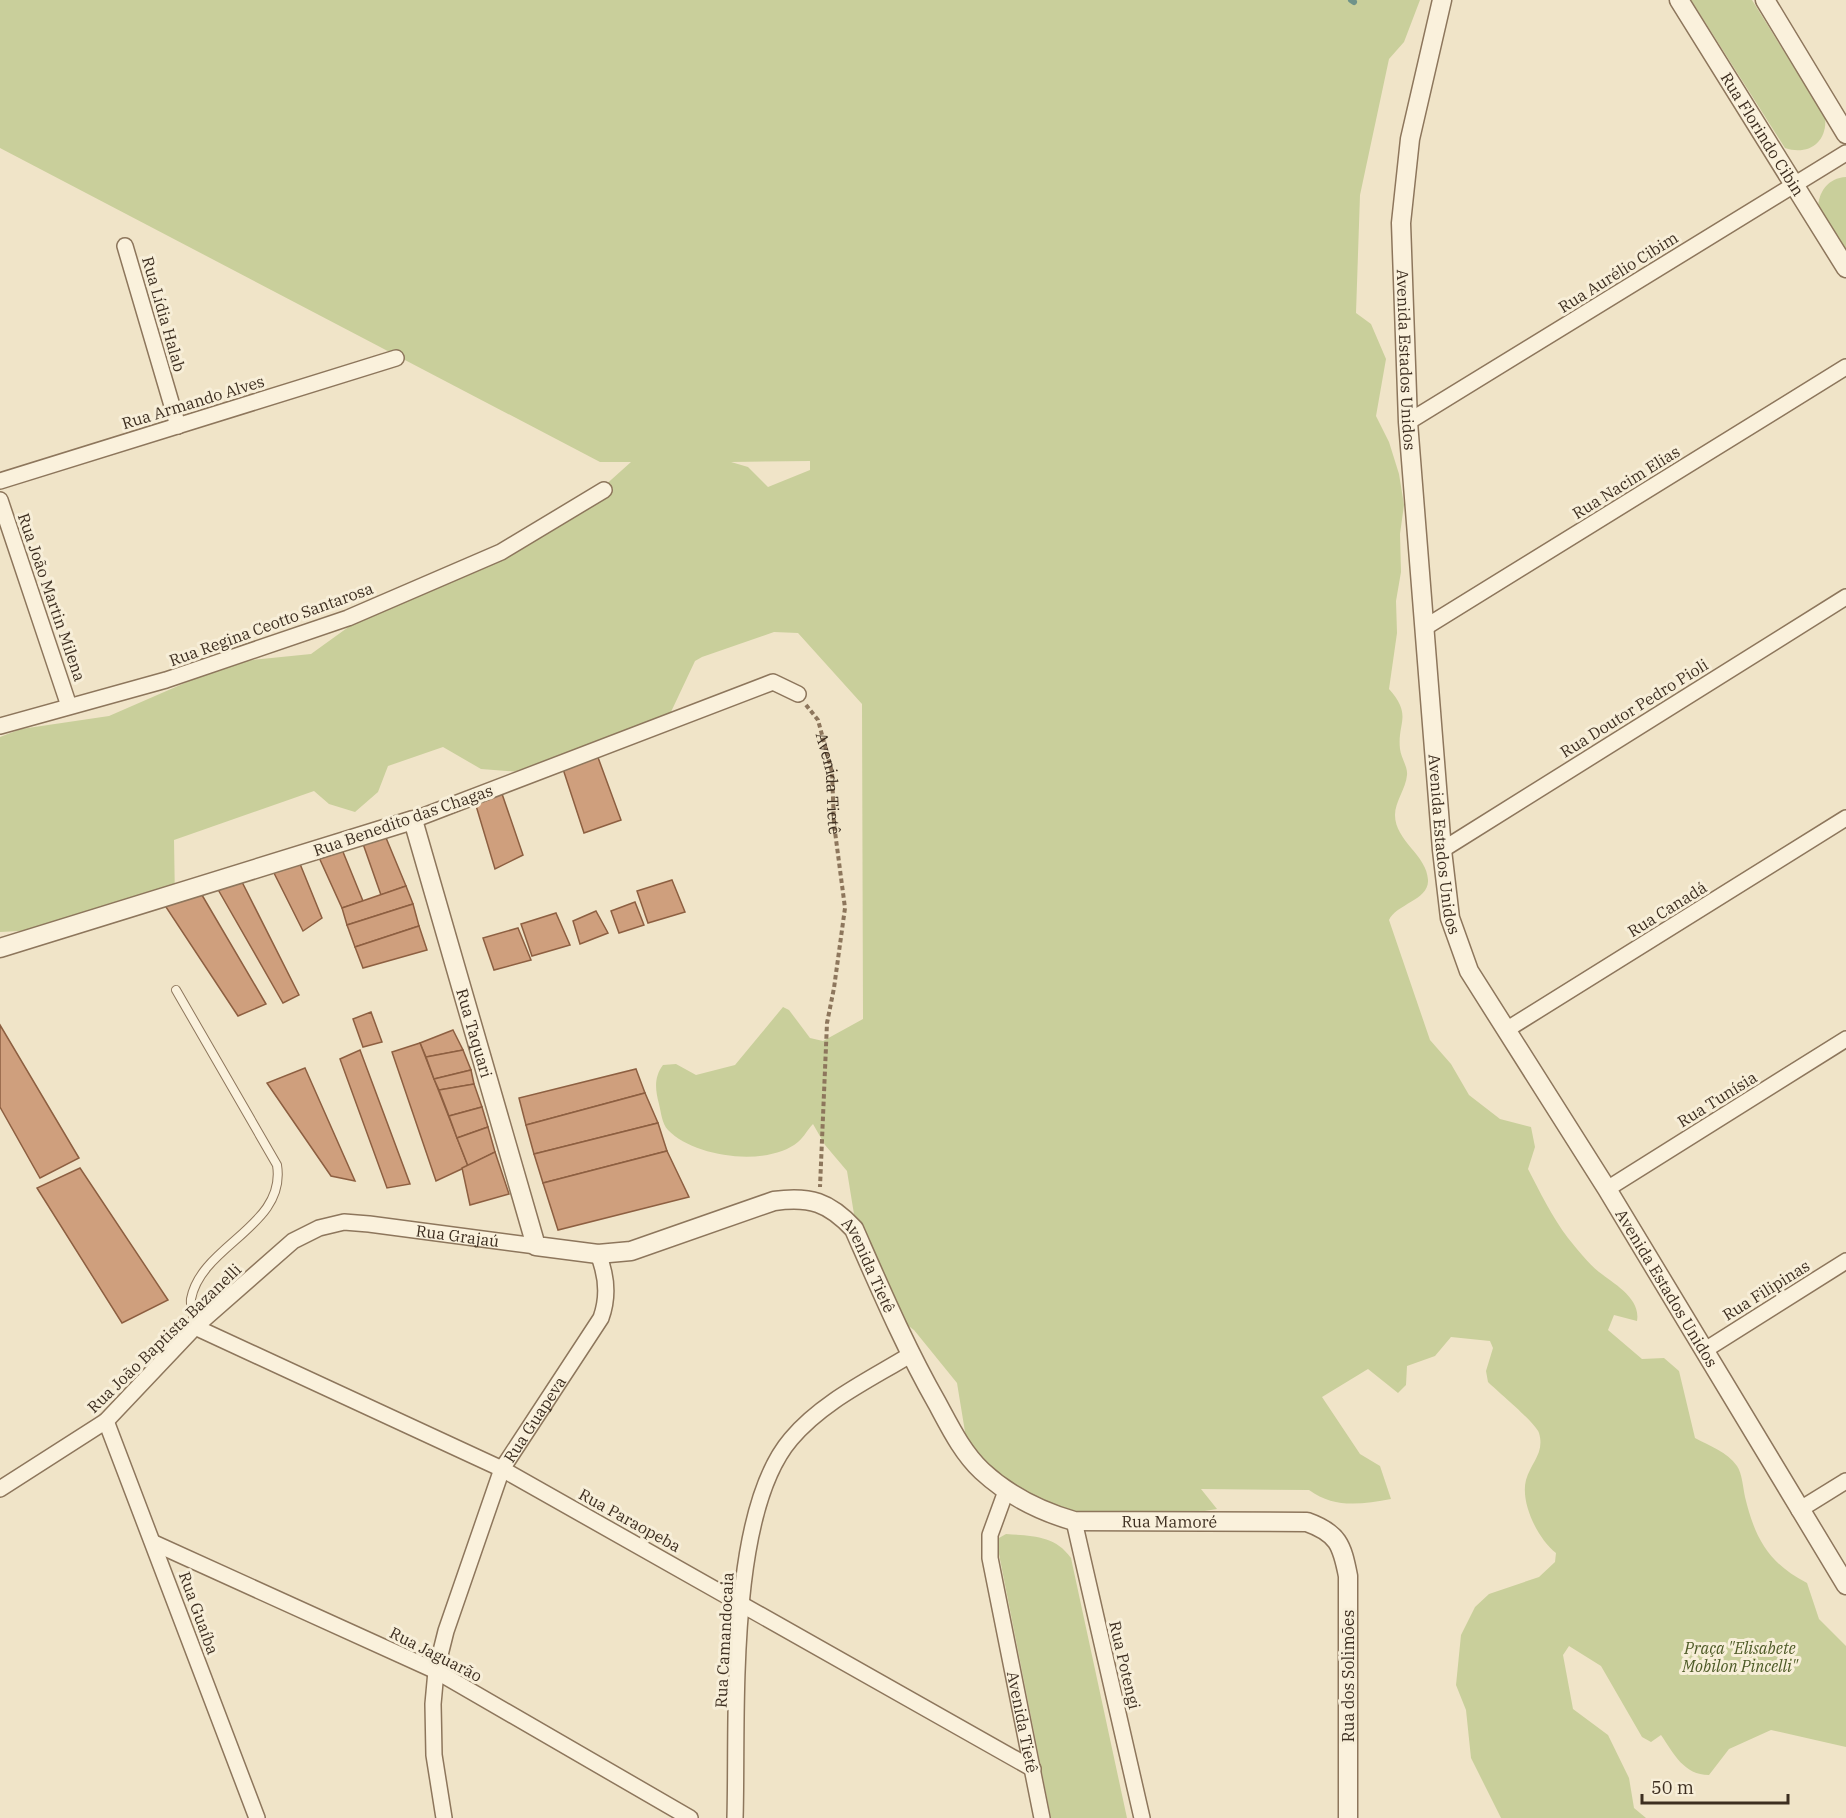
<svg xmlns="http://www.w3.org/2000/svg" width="1846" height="1818" font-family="'IBM Plex Serif',serif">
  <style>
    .green { fill: #c9cf9b; fill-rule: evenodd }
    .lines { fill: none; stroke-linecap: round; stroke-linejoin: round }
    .stream { stroke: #6f938a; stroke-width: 6 }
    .building { fill: #cf9f7d; stroke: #8d5f41; stroke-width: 1.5 }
    .service-casing { stroke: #8d765c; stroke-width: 10 }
    .minor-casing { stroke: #8d765c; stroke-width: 18 }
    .tertiary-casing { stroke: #8d765c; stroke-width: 21 }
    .path { stroke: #8d765c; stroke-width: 4; stroke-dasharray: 4.5 3; stroke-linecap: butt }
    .service { stroke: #faf1dc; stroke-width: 8 }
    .minor { stroke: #faf1dc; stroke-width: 15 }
    .tertiary { stroke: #faf1dc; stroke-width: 18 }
    .labels { text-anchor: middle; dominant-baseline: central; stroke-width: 6; stroke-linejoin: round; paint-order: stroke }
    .street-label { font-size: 16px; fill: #3d2e20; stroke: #f7eed8 }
    .park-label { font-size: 16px; font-style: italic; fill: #4d5a26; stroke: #f7eed8 }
  </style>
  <rect width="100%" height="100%" fill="#f0e4c8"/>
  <g class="green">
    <path d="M0 0H1420L1404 42 1389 59 1360 195 1356 313 1371 324 1386 359 1376 416 1389 442 1399 474 1404 505 1400 534 1401 572 1396 601 1397 633 1389 689C1413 716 1397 722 1400 749 1401 758 1408 767 1407 775 1406 788 1395 802 1395 815 1395 841 1427 855 1428 880 1429 900 1396 904 1389 920L1430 1040 1451 1064 1469 1095 1500 1119 1531 1127 1535 1147 1528 1169C1540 1192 1552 1217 1568 1238 1577 1249 1588 1263 1599 1272 1614 1284 1641 1298 1637 1321L1614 1315 1608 1330 1642 1359 1664 1358 1679 1371 1695 1438C1710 1446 1727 1452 1737 1466 1742 1473 1743 1487 1745 1497 1755 1538 1768 1563 1807 1583L1819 1619 1846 1646V1747L1771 1730 1729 1749 1709 1775C1684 1775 1674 1754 1661 1735L1651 1742 1642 1737 1601 1666 1569 1646 1563 1655 1573 1709 1608 1735 1629 1778 1634 1808 1646 1818H1501L1471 1758 1466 1710 1456 1685 1461 1635 1475 1607 1489 1594 1539 1577 1555 1562 1556 1553C1538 1539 1520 1503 1526 1480 1531 1462 1545 1453 1539 1433 1537 1424 1497 1391 1488 1382L1486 1371 1493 1348 1490 1341 1451 1337 1435 1356 1407 1366 1406 1385 1398 1393 1368 1369 1322 1397 1360 1454 1380 1466 1391 1499C1362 1504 1335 1509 1309 1490L1201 1489 1217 1509 1149 1520 1084 1519 1022 1494 968 1450 957 1383 914 1330 887 1310 859 1245 847 1171 825 1145 813 1124C808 1129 804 1137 798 1142 768 1167 695 1158 668 1130 662 1124 661 1112 659 1104 655 1089 654 1077 663 1065L676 1064 696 1075 735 1065 783 1007 789 1010 810 1038 823 1041 863 1019 862 704 798 633 774 632 702 657 695 661 670 714 532 773 481 769 443 747 388 766 378 792 355 812 329 804 314 791 174 840 175 902 78 928 0 932V737L21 729 109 716 233 662 311 654 354 623 592 497 631 462H600L0 148ZM731 462 810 461V470L768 487 748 467Z"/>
    <path d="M1691 0H1752L1825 117C1828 142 1808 156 1785 148Z"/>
    <path d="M1846 177V254L1818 209C1818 192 1828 178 1846 177Z"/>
    <path d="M1006 1534C1032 1536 1055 1535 1071 1558L1127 1818H1051L997 1544 999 1538Z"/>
  </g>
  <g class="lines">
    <path class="stream" d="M1351 0 1354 2"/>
  </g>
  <g class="building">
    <path d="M596 752 621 820 584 833 562 766Z"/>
    <path d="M500 788 523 855 495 869 474 799Z"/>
    <path d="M384 833 406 886 381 895 362 841Z"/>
    <path d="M341 847 363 901 342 908 317 853Z"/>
    <path d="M298 859 322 918 303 931 271 867Z"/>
    <path d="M240 878 299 995 283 1003 216 886Z"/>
    <path d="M672 880 685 912 648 923 637 891Z"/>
    <path d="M406 886 413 904 347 925 342 908Z"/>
    <path d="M199 890 266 1004 238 1016 162 901Z"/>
    <path d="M635 902 644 925 619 933 611 911Z"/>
    <path d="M413 904 419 926 355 947 347 925Z"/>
    <path d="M596 911 608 933 580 944 573 921Z"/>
    <path d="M556 913 570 945 532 956 521 924Z"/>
    <path d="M419 926 427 950 363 968 355 947Z"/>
    <path d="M518 928 531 960 494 970 483 938Z"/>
    <path d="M371 1012 382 1042 363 1047 353 1019Z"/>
    <path d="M0 1025 79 1158 40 1178 0 1107Z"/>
    <path d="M453 1030 463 1050 426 1057 420 1043Z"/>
    <path d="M420 1043 468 1166 436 1181 392 1052Z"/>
    <path d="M360 1050 410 1184 387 1188 340 1059Z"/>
    <path d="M463 1050 471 1070 434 1079 426 1057Z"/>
    <path d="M305 1068 355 1181 331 1176 267 1083Z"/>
    <path d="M636 1069 645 1093 526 1125 519 1098Z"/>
    <path d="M471 1070 474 1084 439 1090 434 1079Z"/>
    <path d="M474 1084 482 1107 449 1116 439 1090Z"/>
    <path d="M645 1093 658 1123 534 1154 526 1125Z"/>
    <path d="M482 1107 488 1127 457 1138 449 1116Z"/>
    <path d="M658 1123 667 1151 543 1183 534 1154Z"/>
    <path d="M488 1127 495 1152 468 1166 457 1138Z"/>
    <path d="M667 1151 689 1197 558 1230 543 1183Z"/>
    <path d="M495 1152 509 1194 470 1205 462 1168Z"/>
    <path d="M80 1168 168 1300 122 1323 37 1188Z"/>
  </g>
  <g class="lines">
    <g class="service-casing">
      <path id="service" d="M176 990 277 1165C287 1226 201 1245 191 1299 190 1307 194 1317 195 1326"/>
    </g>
    <g class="minor-casing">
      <g id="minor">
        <path d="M125 246 178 426"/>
        <path d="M1408 422 1846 153"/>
        <path d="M0 481 396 358"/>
        <path d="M0 500 69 706"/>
        <path d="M1424 628 1846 367"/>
        <path d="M0 726 166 680 348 618 501 552 604 490"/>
        <path d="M413 820 773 682 798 694"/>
        <path d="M1442 850 1846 597"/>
        <path d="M1506 1030 1846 818"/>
        <path d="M1607 1189 1846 1039"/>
        <path d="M195 1327 502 1469 1033 1769"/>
        <path d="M1705 1350 1846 1261"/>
        <path d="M106 1421 257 1818"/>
        <path id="s2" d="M0 1489 106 1421 195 1327 293 1241 319 1228 344 1222 369 1224 536 1246"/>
        <path id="s3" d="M1006 1491 990 1535V1558L1042 1818"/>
        <path d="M1799 1510 1846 1481"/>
        <path d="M1074 1521 1142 1818"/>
        <path d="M154 1543 436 1671 690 1818"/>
        <path id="s4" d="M444 1818 434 1755 433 1704 436 1671 446 1631 502 1469 601 1318C609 1296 607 1276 598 1254"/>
        <path d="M735 1818C738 1719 726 1515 791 1439 822 1402 869 1380 910 1355"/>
      </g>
    </g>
    <g class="tertiary-casing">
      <g id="tertiary">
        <path id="s5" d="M1442 0 1410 139 1401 223 1408 422 1442 850 1450 918 1469 971 1607 1189 1846 1585"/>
        <path id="s6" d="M1679 0 1846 268"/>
        <path d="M1765 0 1846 134"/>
        <path id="s7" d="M0 948 413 820 536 1246 598 1254 631 1251 774 1201C810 1196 829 1202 854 1229 880 1288 905 1347 937 1403 950 1427 962 1452 982 1471 1009 1496 1039 1511 1074 1521L1307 1522C1338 1533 1342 1545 1348 1576V1818"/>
      </g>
    </g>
    <path class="path" id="s1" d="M806 705 818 720 832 772 834 824 845 908 834 988 827 1023 820 1187"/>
    <use href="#service" class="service"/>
    <use href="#minor" class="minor"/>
    <use href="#tertiary" class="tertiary"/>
  </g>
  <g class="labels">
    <g class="street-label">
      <text stroke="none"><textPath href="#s6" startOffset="158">Rua Florindo Cibin</textPath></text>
      <text transform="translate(1618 272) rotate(-32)">Rua Aurélio Cibim</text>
      <text transform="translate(164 314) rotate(74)">Rua Lídia Halab</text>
      <text stroke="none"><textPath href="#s5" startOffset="364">Avenida Estados Unidos</textPath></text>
      <text transform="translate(193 402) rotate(-17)">Rua Armando Alves</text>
      <text transform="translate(1626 482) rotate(-32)">Rua Nacim Elias</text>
      <text transform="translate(52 597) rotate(71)">Rua João Martin Milena</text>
      <text transform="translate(271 624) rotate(-20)">Rua Regina Ceotto Santarosa</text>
      <text transform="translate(1634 708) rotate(-32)">Rua Doutor Pedro Pioli</text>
      <text stroke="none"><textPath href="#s1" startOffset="84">Avenida Tietê</textPath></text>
      <text transform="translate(403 820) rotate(-19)">Rua Benedito das Chagas</text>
      <text stroke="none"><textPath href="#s5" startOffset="850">Avenida Estados Unidos</textPath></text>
      <text transform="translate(1667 909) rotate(-32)">Rua Canadá</text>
      <text stroke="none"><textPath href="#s7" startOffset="654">Rua Taquari</textPath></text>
      <text transform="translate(1717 1099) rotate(-32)">Rua Tunísia</text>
      <text stroke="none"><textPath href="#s2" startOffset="555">Rua Grajaú</textPath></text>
      <text stroke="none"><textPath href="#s7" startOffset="1251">Avenida Tietê</textPath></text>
      <text stroke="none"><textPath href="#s5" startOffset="1354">Avenida Estados Unidos</textPath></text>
      <text transform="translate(1766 1290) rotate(-32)">Rua Filipinas</text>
      <text transform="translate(164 1338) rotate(-44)">Rua João Baptista Bazanelli</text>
      <text stroke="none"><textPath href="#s4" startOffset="420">Rua Guapeva</textPath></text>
      <text transform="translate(630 1520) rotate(29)">Rua Paraopeba</text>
      <text stroke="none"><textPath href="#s7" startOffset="1688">Rua Mamoré</textPath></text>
      <text transform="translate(199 1613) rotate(70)">Rua Guaíba</text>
      <text transform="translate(724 1640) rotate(-87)">Rua Camandocaia</text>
      <text transform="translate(436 1654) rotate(27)">Rua Jaguarão</text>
      <text transform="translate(1125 1665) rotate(77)">Rua Potengi</text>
      <text transform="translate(1348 1676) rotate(-90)">Rua dos Solimões</text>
      <text stroke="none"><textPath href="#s3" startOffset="237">Avenida Tietê</textPath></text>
    </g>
    <g class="park-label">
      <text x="1740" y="1648">Praça "Elisabete<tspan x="1740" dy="18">Mobilon Pincelli"</tspan></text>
    </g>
  </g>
  <path d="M1642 1794v9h146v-9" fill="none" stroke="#3d2e20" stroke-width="3"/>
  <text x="1651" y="1794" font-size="18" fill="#3d2e20" stroke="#f7eed8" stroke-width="4.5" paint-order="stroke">50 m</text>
</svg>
